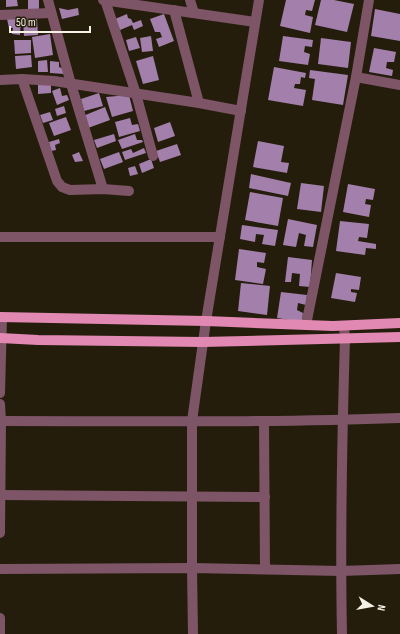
<svg xmlns="http://www.w3.org/2000/svg" width="400" height="634" font-family="'Sofia Sans Condensed',sans-serif">
  <style>
    .building { fill: #a37fac }
    .lines { fill: none; stroke-linecap: round; stroke-linejoin: round }
    .minor { stroke: #7e5467; stroke-width: 10 }
    .major { stroke: #e189b2; stroke-width: 10 }
  </style>
  <rect width="100%" height="100%" fill="#241d0b"/>
  <g class="building">
    <path d="M6 0H17L18 6 6 7Z"/>
    <rect x="28" y="0" width="11" height="10"/>
    <path d="M286 0H315L312 11 306 10 305 15 313 17 310 33 280 26Z"/>
    <path d="M321 0H334L354 4 347 32 315 25Z"/>
    <path d="M59 8 68 10 78 8 79 15 62 19Z"/>
    <path d="M375 9 400 14V41L371 36Z"/>
    <path d="M127 14 128 18 131 19 133 23 141 20 143 26 134 30 132 25 120 30 115 19Z"/>
    <path d="M164 14 174 41 159 47 156 39 162 37 160 32H155L150 19Z"/>
    <path d="M7 19H21L20 35 12 34 13 28H9Z"/>
    <path d="M23 19H37L38 35 24 36Z"/>
    <path d="M50 34 53 55 35 58 32 37Z"/>
    <path d="M151 36 153 51 142 52 140 38Z"/>
    <path d="M283 36 313 40 312 47 305 46 304 52 310 54 308 65 279 61Z"/>
    <path d="M136 37 140 48 129 51 126 40Z"/>
    <path d="M321 38 351 42 348 68 318 64Z"/>
    <path d="M14 40H31V53L15 54Z"/>
    <path d="M374 48 396 52 394 62H387L386 68 393 70 392 76 369 72Z"/>
    <path d="M31 55 32 67 16 69 15 56Z"/>
    <path d="M153 56 159 80 143 84 136 61Z"/>
    <path d="M47 60 48 72H38V61Z"/>
    <path d="M50 61 59 62V67L64 69V74L50 73Z"/>
    <path d="M274 67 306 73 305 78 301 77 300 84H295L294 88 306 90 303 106 268 100Z"/>
    <path d="M310 70 348 75 343 105 312 100 315 79 309 78Z"/>
    <path d="M38 84H51V93L38 94Z"/>
    <path d="M60 88 62 96 67 95 69 100 57 105 52 91Z"/>
    <path d="M99 93 103 106 84 111 81 99Z"/>
    <path d="M129 95 133 111 112 117 106 97Z"/>
    <path d="M64 106 66 113 57 116 55 109Z"/>
    <path d="M105 107 110 120 88 128 83 116Z"/>
    <path d="M50 112 53 120 43 123 40 115Z"/>
    <path d="M66 117 71 130 54 136 49 123Z"/>
    <path d="M130 118 132 125 138 124 140 131 119 137 115 122Z"/>
    <path d="M170 122 175 136 158 142 154 128Z"/>
    <path d="M114 134 116 141 97 148 94 140Z"/>
    <path d="M135 134 137 140H142L143 142 122 149 118 140Z"/>
    <path d="M59 139 60 143 55 145 56 150 51 151 49 142Z"/>
    <path d="M258 141 284 146 281 162 289 163 287 173 253 167Z"/>
    <path d="M177 144 181 155 160 162 156 151Z"/>
    <path d="M144 148 146 153 125 160 122 152 131 149 133 153Z"/>
    <path d="M79 152 83 161 75 162 72 155Z"/>
    <path d="M119 152 123 162 104 169 100 159Z"/>
    <path d="M151 159 154 168 142 173 139 164Z"/>
    <path d="M135 166 138 174 130 176 128 168Z"/>
    <path d="M251 174 291 183 288 196 249 188Z"/>
    <path d="M301 183 324 186 321 212 297 209Z"/>
    <path d="M348 184 375 189 373 200 366 199 365 204 371 205 369 217 343 212Z"/>
    <path d="M250 192 283 198 278 226 245 220Z"/>
    <path d="M288 219 317 225 313 247 304 246 306 235 299 233 296 247 283 245Z"/>
    <path d="M340 221 369 224 367 238 359 237 358 241 376 244V249L366 248 365 255 336 251Z"/>
    <path d="M242 225 278 230 275 246 262 244 264 235 256 234 255 242 240 239Z"/>
    <path d="M239 249 266 253 264 263 257 262V267L266 269 263 284 235 280Z"/>
    <path d="M288 257 312 260 310 287 299 286 300 274 292 273 291 282H285Z"/>
    <path d="M336 273 361 277 359 290 351 289V292L357 293 355 302 331 298Z"/>
    <path d="M241 283 270 286 267 315 238 311Z"/>
    <path d="M281 292 307 295 306 305 298 303 297 310 303 313 302 322 277 318Z"/>
  </g>
  <g class="lines">
    <g class="minor">
      <path d="M48 0 71 84 103 189"/>
      <path d="M103 0 255 22"/>
      <path d="M105 0 136 94 153 156"/>
      <path d="M190 0 194 13"/>
      <path d="M174 10 199 103"/>
      <path d="M0 15 51 13"/>
      <path d="M356 77 400 85"/>
      <path d="M22 79 57 181 62 187 70 190 103 189 129 191"/>
      <path d="M0 80 22 79 54 81 199 103 241 111"/>
      <path d="M0 237H220"/>
      <path d="M306 325 356 77 369 0"/>
      <path d="M0 393 2 317"/>
      <path d="M0 404 1 421 0 533"/>
      <path d="M1 421C134 421 267 423 400 418"/>
      <path d="M264 421 265 569"/>
      <path d="M1 495 265 497"/>
      <path d="M0 569 192 568 341 571 400 569"/>
      <path d="M0 618V634"/>
      <path d="M193 634 192 568V421L206 321 259 0"/>
      <path d="M342 634C340 536 342 437 345 339L344 326"/>
    </g>
    <g class="major">
      <path d="M0 317 206 321 333 326 400 323"/>
      <path d="M0 338 38 340 203 342 400 337"/>
    </g>
  </g>
  <g transform="translate(372 606) rotate(101)" stroke="#241d0b" stroke-width="3" paint-order="stroke">
  <path d="M0-3L7 15L0 10L-7 15Z" fill="#f6f1e6"/>
  <text y="-6" font-size="11" font-weight="bold" text-anchor="middle" fill="#f6f1e6">N</text>
  </g>
  <path d="M10 26v6h80v-6" fill="none" stroke="#f6f1e6" stroke-width="2"/>
  <text x="16" y="26" font-size="12" fill="#f6f1e6" stroke="#241d0b" stroke-width="3" paint-order="stroke">50 m</text>
</svg>
